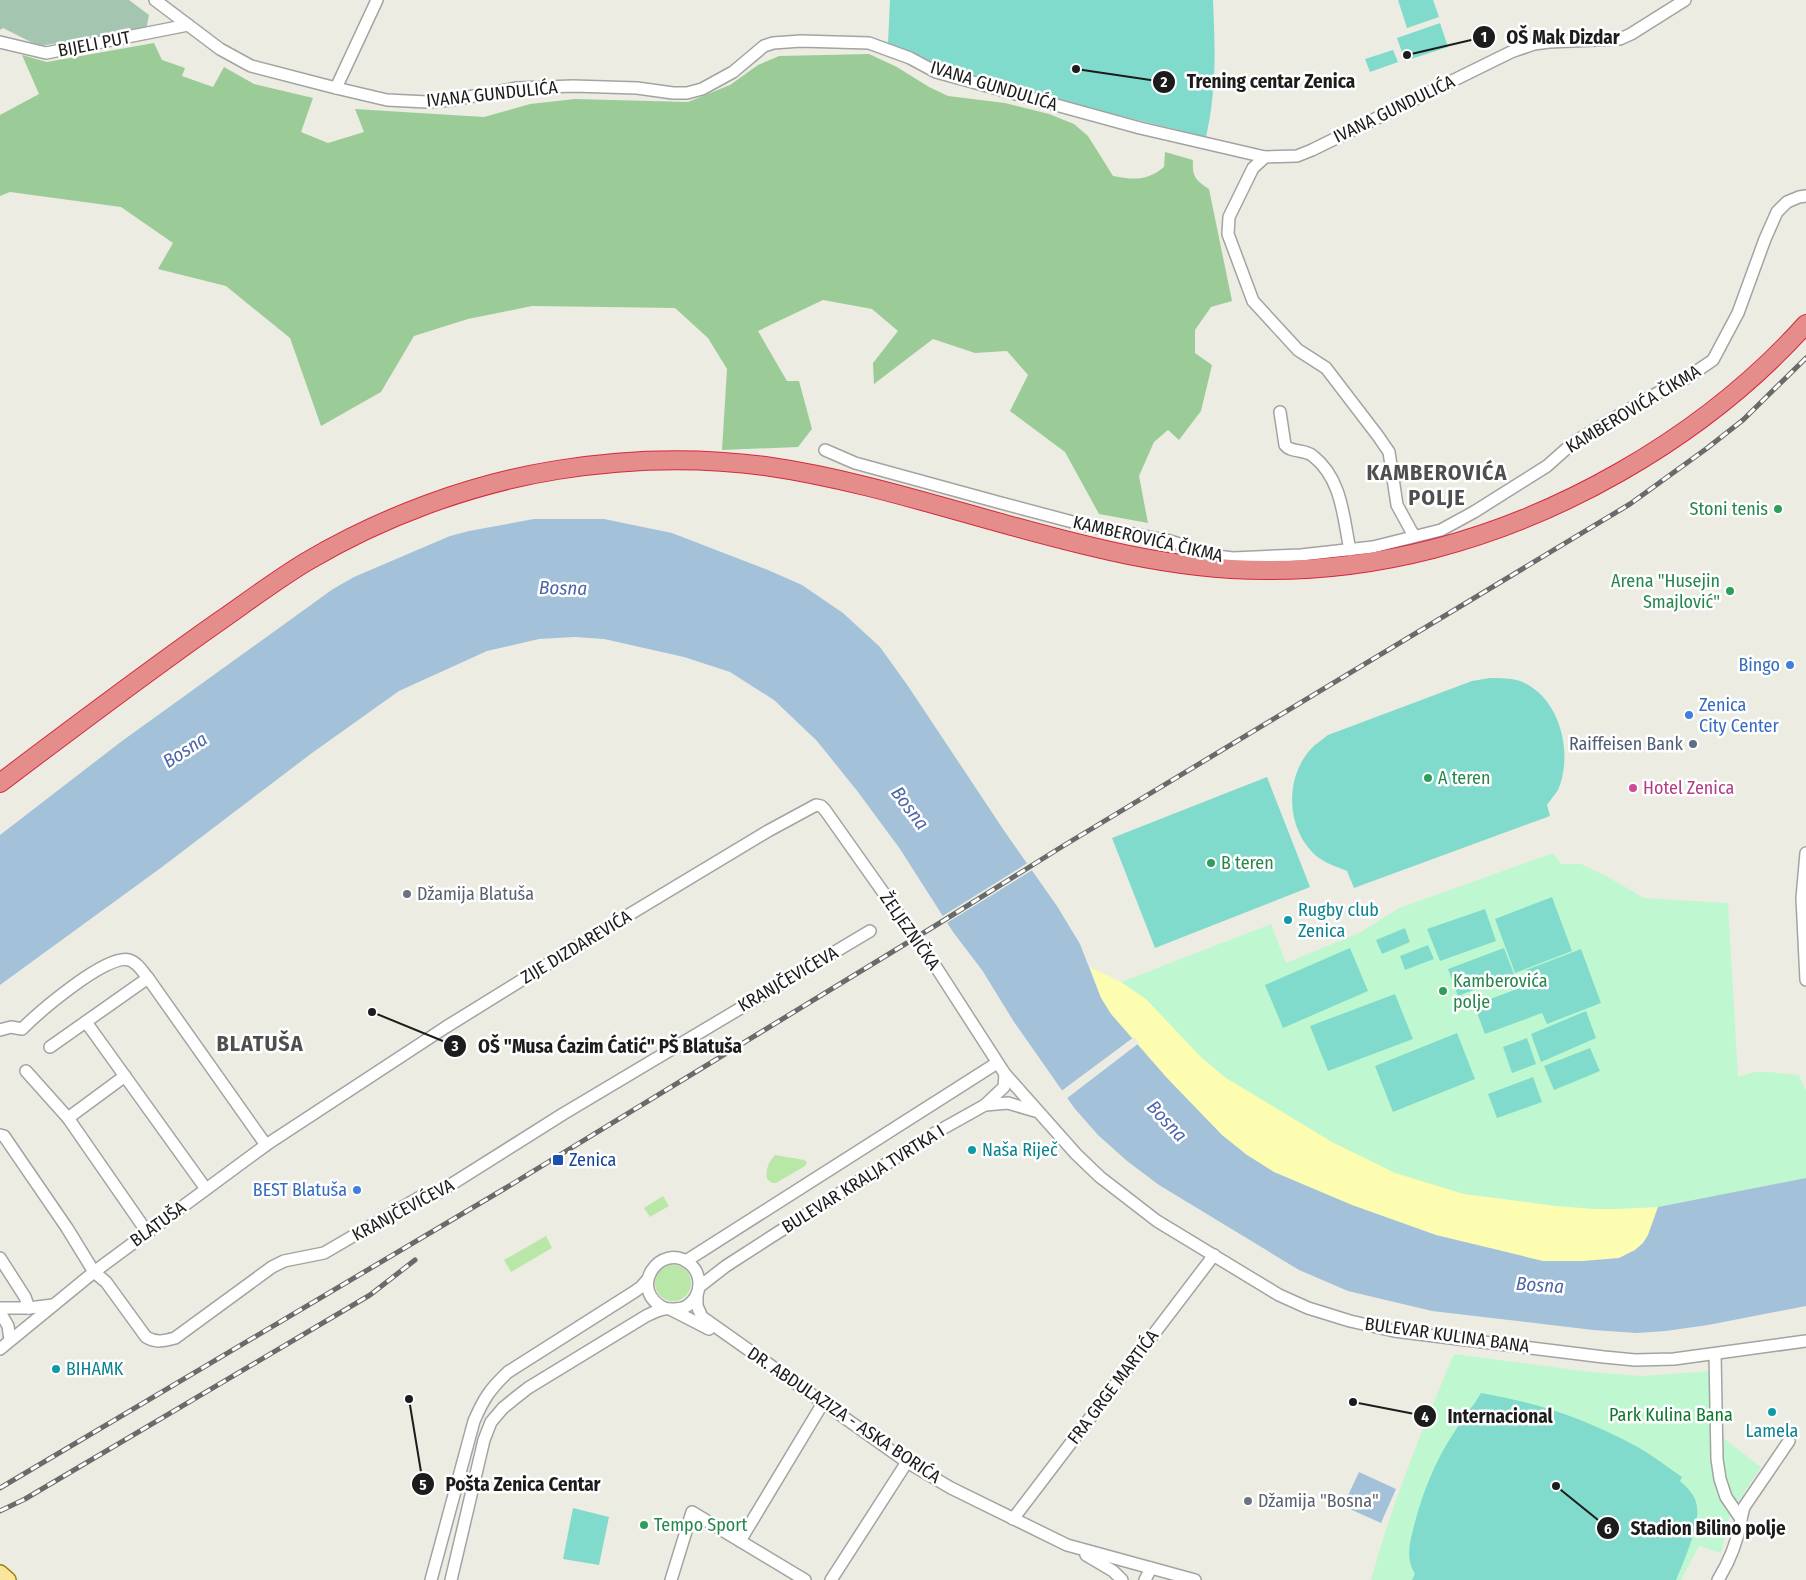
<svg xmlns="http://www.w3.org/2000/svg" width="1806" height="1580" font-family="'Fira Sans Condensed',sans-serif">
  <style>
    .grass { fill: #b9e7a8 }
    .forest { fill: #9bcc97 }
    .sand { fill: #fcfdb0 }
    .cemetery { fill: #a4c6b0 }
    .park { fill: #bff8d0 }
    .pitch { fill: #81dbcc }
    .water { fill: #a3c2da }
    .pier { fill: #edece2 }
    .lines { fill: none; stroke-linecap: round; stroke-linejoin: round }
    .minor-casing { stroke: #a3a3a3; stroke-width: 14 }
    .major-casing { stroke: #918103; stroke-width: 18 }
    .highway-casing { stroke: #d3283d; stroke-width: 20 }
    .minor { stroke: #fff; stroke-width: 11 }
    .major { stroke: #f9e59b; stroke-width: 15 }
    .highway { stroke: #e48d8a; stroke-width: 18 }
    .rail-casing { stroke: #6a6a6a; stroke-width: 5 }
    .rail { stroke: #fff; stroke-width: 3; stroke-dasharray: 9; stroke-linecap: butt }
    .leisure-dot { fill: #2e9e5b; stroke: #fff; stroke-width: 2 }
    .shop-dot { fill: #3f7fe0; stroke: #fff; stroke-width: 2 }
    .service-dot { fill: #5c6f8a; stroke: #fff; stroke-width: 2 }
    .hotel-dot { fill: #d1479c; stroke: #fff; stroke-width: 2 }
    .worship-dot { fill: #6b7280; stroke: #fff; stroke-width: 2 }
    .culture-dot { fill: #0f9aa8; stroke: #fff; stroke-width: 2 }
    .transit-dot { fill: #1a4fb4; stroke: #fff; stroke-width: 2 }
    .labels { text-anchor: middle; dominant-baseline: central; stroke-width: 5; stroke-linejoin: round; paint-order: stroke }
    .street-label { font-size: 18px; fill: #1c1c1c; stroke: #fff }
    .leisure-label { font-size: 18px; fill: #27864d; stroke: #fff; text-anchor: start }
    .shop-label { font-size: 18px; fill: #366cbe; stroke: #fff; text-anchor: end }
    .service-label { font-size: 18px; fill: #4e5e75; stroke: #fff; text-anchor: end }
    .hotel-label { font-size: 18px; fill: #b23c85; stroke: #fff; text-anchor: start }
    .worship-label { font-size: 18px; fill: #5b616d; stroke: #fff; text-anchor: start }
    .culture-label { font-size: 18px; fill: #0d838f; stroke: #fff; text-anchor: start }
    .transit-label { font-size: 18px; fill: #164399; stroke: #fff; text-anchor: start }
    .park-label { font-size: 18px; fill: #0e772d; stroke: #fff }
    .water-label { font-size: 19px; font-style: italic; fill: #4b66a9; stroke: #fff }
    .district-label { font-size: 22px; font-weight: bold; letter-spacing: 1px; fill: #4f4f4f; stroke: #fff }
    .leader { fill: none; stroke: #1c1c1c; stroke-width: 2 }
    .callout-dot { fill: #1c1c1c; stroke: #fff; stroke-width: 2 }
    .mark-label { font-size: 15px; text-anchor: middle; font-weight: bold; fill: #fff }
    .callout-label { font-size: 19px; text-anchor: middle; font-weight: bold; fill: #1c1c1c; stroke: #fff; stroke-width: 5; stroke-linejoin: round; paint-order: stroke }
  </style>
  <rect width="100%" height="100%" fill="#edece2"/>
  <g class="grass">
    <path d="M775 1155 804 1160 807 1162 805 1166 776 1183H772L767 1179C765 1170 769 1161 775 1155Z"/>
    <path d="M663 1196 669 1206 650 1217 644 1208Z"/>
    <path d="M546 1236 552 1248 511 1272 504 1260Z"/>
    <circle cx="673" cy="1283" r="18"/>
  </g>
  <path class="forest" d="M154 43 162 60 185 68 182 76 213 87 224 67 254 84 313 98 301 132 328 143 364 132 355 109 484 117 530 104 575 99 688 102 730 85 758 65 779 56 869 54 897 67 929 87 948 96 1005 103 1049 114 1074 124 1088 136 1113 176C1134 180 1147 181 1164 167L1165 152 1193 160C1192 176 1195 180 1209 189L1232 301 1211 307 1195 330V353L1212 365 1201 411 1179 440 1168 430 1154 442 1139 476 1148 523 1099 514 1065 452 1010 411 1028 375 1007 351 975 353 933 339 874 384 873 363 898 331 872 309 823 300 758 331 787 381H799L812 429 798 447 722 450 727 369 708 338 675 308 532 306 468 319 414 336 381 392 321 426 290 338 226 286 158 269 173 243 121 207 10 192 0 196V115L39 94 22 55 47 62Z"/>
  <path class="sand" d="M1090 967 1121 982 1146 999 1201 1057 1226 1078 1464 1194 1595 1209 1658 1207 1648 1235 1643 1243 1635 1250 1619 1258 1583 1261H1543L1436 1235 1352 1205 1274 1172 1247 1155 1222 1135 1167 1078 1111 1014 1101 998Z"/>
  <path class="cemetery" d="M0 0H129L149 15 146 30 39 46 3 28 0 30Z"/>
  <g class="park">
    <path d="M1553 853 1561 864H1581L1608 877 1644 898 1728 903 1738 1077 1755 1072H1769L1799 1075 1806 1091V1178L1658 1207 1616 1209H1595L1556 1206 1464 1194 1395 1173 1332 1142 1226 1078 1201 1057 1146 999 1121 982 1271 924 1286 963 1361 932 1399 908Z"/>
    <path d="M1454 1354 1591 1372 1641 1376 1711 1371 1713 1430 1761 1467 1730 1514 1721 1553 1699 1546 1681 1580H1371C1392 1503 1423 1427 1454 1354Z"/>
  </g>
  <g class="pitch">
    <path d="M890 0H1213C1215 48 1217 89 1206 137L938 70 888 43Z"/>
    <path d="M1398 0H1433L1439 17 1407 28Z"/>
    <path d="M1440 23 1448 47 1405 61 1397 38Z"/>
    <path d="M1393 50 1398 62 1370 72 1365 59Z"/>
    <path d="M1490 678C1500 678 1511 678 1520 681 1560 696 1574 753 1558 790 1555 795 1550 800 1547 805L1550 816 1354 888 1347 871C1338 867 1327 864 1319 858 1287 833 1283 781 1310 750 1315 744 1322 740 1328 735L1472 681Z"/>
    <path d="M1267 777 1310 887 1155 948 1112 838Z"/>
    <path d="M1552 897 1572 951 1515 973 1495 919Z"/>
    <path d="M1485 909 1496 941 1440 961 1427 929Z"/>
    <path d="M1405 928 1410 942 1382 954 1376 940Z"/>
    <path d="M1428 945 1434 959 1405 970 1400 956Z"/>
    <path d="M1350 948 1368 991 1283 1028 1265 985Z"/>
    <path d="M1504 948 1514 974 1458 996 1448 969Z"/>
    <path d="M1581 949 1601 1003 1547 1024 1542 1013 1485 1034 1474 1005 1531 984 1526 970Z"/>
    <path d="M1395 994 1413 1039 1328 1071 1310 1026Z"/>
    <path d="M1586 1011 1596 1038 1541 1062 1531 1034Z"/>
    <path d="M1457 1033 1475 1079 1393 1112 1375 1066Z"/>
    <path d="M1527 1038 1536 1064 1512 1073 1503 1047Z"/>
    <path d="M1590 1048 1600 1071 1554 1090 1544 1066Z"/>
    <path d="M1533 1077 1542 1102 1497 1118 1488 1094Z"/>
    <path d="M1481 1393C1538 1403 1583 1418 1634 1445 1651 1454 1666 1466 1682 1477L1680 1481C1688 1488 1696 1496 1697 1507 1700 1524 1683 1564 1676 1580H1412L1415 1574C1405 1558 1410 1542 1414 1526 1423 1491 1435 1461 1455 1431 1463 1417 1473 1407 1481 1393Z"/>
    <path d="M573 1508 609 1517 599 1565 563 1559Z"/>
  </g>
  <g class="water">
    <path d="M534 519H604L672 533 768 570 802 585 843 613 880 647 908 686 1005 832 1057 906 1080 944 1101 998 1111 1014 1167 1078 1222 1135 1247 1155 1274 1172 1352 1205 1436 1235 1543 1261H1583L1619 1258 1635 1250 1643 1243 1648 1235 1658 1207 1806 1178V1306L1708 1325 1666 1331 1637 1333 1593 1330 1432 1311 1348 1291 1299 1270 1159 1185 1127 1161 1098 1135 1075 1109 1014 1022 982 970 953 932 900 849 858 792 817 741 774 700 730 672 684 657 604 639 575 637 539 639 487 651 399 691 312 753 162 867 0 985V835L122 741 333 589 354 577 450 536 469 531Z"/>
    <path d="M1359 1472 1396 1489 1381 1523 1343 1506Z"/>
  </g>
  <g class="pier">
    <path d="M1029 862 1034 869 945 924 941 917Z"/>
    <path d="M1134 1037 1139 1043 1066 1099 1060 1092Z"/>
  </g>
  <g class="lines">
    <g class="minor-casing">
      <g id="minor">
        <path d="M155 0 220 49 251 66 336 88 387 100 427 102 452 100 517 88 573 86 637 88 673 93H687L702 89 733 72 764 46 773 43 801 41 869 43 910 58 936 72 1140 128 1265 157 1297 156 1312 150 1511 52 1534 44 1549 42 1620 39 1631 34 1685 0"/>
        <path d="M0 42 46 53 188 25"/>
        <path d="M336 88 377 0"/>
        <path d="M1265 157 1253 168 1229 217 1228 234 1253 301 1298 350 1326 368 1378 436 1389 452 1397 505 1414 536"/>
        <path d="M1280 412 1285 445C1291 453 1305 449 1313 456 1342 479 1343 516 1350 550"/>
        <path d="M825 450 855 463 1001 503 1084 525 1170 541 1217 556 1233 558 1301 555 1373 547 1441 530 1474 512 1547 466 1574 442 1650 397 1688 377 1713 360 1738 313 1765 239 1777 212 1787 202 1799 197 1806 196"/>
        <path d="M1806 853 1802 898 1806 980"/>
        <path d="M86 1022 206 1189"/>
        <path d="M0 1030 11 1027 22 1029C38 1013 107 953 129 960 137 962 143 972 148 978L266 1145"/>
        <path d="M50 1047 148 978"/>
        <path d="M26 1071 68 1118 147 1232"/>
        <path d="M985 1105 1004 1087 1005 1074"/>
        <path d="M68 1118 125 1076"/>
        <path d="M0 1135 4 1136 67 1228 94 1272 106 1282 146 1337C156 1343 164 1341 175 1338L272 1267 284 1261 324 1253 420 1197 436 1194 563 1114 870 931"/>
        <path d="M0 1258 25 1297 29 1308"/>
        <path d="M686 1261 997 1063"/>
        <path d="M699 1287 726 1266 774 1235 935 1133 985 1105 1008 1103 1035 1111"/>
        <path d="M697 1295V1306L702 1317 907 1462 951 1488 1067 1545 1195 1580"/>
        <path d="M0 1308H29L53 1305"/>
        <path d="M672 1310 709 1329"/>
        <path d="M0 1312 8 1326 10 1340"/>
        <path d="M0 1349 94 1272 266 1145 446 1027 572 949 768 831 816 805 821 806 825 810 936 967 1005 1074 1076 1154 1100 1177 1157 1221 1279 1295 1308 1308 1350 1321 1394 1331 1604 1357 1635 1360 1674 1359 1806 1341"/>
        <path d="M1715 1354 1717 1459 1720 1479 1726 1497 1741 1519C1738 1540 1729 1562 1718 1580"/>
        <path d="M1013 1519 1214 1255"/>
        <path d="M1741 1519 1744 1507 1789 1441"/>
        <path d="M740 1541 823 1403"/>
        <path d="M1086 1555 1113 1571 1122 1580"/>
        <path d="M431 1580 474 1421C484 1398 490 1389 508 1372L634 1292 641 1287 647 1280"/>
        <path d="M451 1580 484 1440 491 1422 503 1408 514 1399 528 1388 646 1316C652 1313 658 1310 664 1309 672 1308 679 1311 687 1306 694 1301 699 1293 699 1284 699 1276 696 1269 690 1264 661 1240 625 1290 666 1309"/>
        <path d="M671 1580 692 1512 805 1580"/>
        <path d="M831 1580 907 1462"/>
        <path d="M1145 1580 1151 1568"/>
      </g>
    </g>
    <g class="major-casing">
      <path id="major" d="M0 1573 8 1580"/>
    </g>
    <g class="highway-casing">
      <path id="highway" d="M0 783C74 727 148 671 224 618 251 599 278 579 306 562 382 517 470 484 557 470 625 459 697 457 765 466 877 482 984 522 1093 547 1138 558 1184 566 1231 569 1369 577 1501 540 1620 472 1690 432 1753 383 1806 324"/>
    </g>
    <use href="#minor" class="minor"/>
    <use href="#major" class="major"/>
    <use href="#highway" class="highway"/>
    <g class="rail-casing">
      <g id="rail">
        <path d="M0 1488 504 1189 938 924 1063 846 1630 504 1706 449 1743 420 1806 358"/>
        <path d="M0 1511 25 1499 370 1295 415 1260"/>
      </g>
    </g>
    <use href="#rail" class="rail"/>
  </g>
  <g class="leisure-dot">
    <circle cx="1778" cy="509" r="5"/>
    <circle cx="1730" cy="591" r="5"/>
    <circle cx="1428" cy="778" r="5"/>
    <circle cx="1211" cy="863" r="5"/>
    <circle cx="1443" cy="991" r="5"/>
    <circle cx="644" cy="1525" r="5"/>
  </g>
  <g class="shop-dot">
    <circle cx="1790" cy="665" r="5"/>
    <circle cx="1689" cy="715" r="5"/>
    <circle cx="357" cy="1190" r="5"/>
  </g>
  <circle class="service-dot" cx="1693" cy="744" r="5"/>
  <circle class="hotel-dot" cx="1633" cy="788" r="5"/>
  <g class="worship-dot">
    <circle cx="407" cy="894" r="5"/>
    <circle cx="1248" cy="1501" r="5"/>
  </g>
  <g class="culture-dot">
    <circle cx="1288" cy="920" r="5"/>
    <circle cx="972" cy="1150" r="5"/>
    <circle cx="56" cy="1369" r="5"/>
    <circle cx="1772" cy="1412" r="5"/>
  </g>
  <rect class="transit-dot" x="552" y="1154" width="12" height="12" rx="2.5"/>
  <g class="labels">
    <g class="street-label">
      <text transform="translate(94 44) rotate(-11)">BIJELI PUT</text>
      <text transform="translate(994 86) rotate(17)">IVANA GUNDULIĆA</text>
      <text transform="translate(492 94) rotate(-6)">IVANA GUNDULIĆA</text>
      <text transform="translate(1394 109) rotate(-26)">IVANA GUNDULIĆA</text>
      <text transform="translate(1633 409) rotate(-31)">KAMBEROVIĆA ČIKMA</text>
      <text transform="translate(1148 539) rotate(13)">KAMBEROVIĆA ČIKMA</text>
      <text transform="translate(910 931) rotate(55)">ŽELJEZNIČKA</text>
      <text transform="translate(576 947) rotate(-31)">ZIJE DIZDAREVIĆA</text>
      <text transform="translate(788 979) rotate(-30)">KRANJČEVIĆEVA</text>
      <text transform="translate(863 1179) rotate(-32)">BULEVAR KRALJA TVRTKA I</text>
      <text transform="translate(403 1210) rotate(-28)">KRANJČEVIĆEVA</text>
      <text transform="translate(158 1224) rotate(-36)">BLATUŠA</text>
      <text transform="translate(1447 1335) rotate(8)">BULEVAR KULINA BANA</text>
      <text transform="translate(1113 1387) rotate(-53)">FRA GRGE MARTIĆA</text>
      <text transform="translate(844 1415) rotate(34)">DR. ABDULAZIZA - ASKA BORIĆA</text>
    </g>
    <g class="leisure-label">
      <text x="1768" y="509" text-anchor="end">Stoni tenis</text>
      <text x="1720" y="581" text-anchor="end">Arena "Husejin<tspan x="1720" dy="21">Smajlović"</tspan></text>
      <text x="1438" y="778">A teren</text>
      <text x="1221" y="863">B teren</text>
      <text x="1453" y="981">Kamberovića<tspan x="1453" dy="21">polje</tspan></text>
      <text x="654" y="1525">Tempo Sport</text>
    </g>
    <g class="shop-label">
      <text x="1780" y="665">Bingo</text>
      <text x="1699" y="705" text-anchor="start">Zenica<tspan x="1699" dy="21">City Center</tspan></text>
      <text x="347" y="1190">BEST Blatuša</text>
    </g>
    <g class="service-label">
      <text x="1683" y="744">Raiffeisen Bank</text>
    </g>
    <g class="hotel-label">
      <text x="1643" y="788">Hotel Zenica</text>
    </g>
    <g class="worship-label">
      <text x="417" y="894">Džamija Blatuša</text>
      <text x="1258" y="1501">Džamija "Bosna"</text>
    </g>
    <g class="culture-label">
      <text x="1298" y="910">Rugby club<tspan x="1298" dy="21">Zenica</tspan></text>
      <text x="982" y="1150">Naša Riječ</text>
      <text x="66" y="1369">BIHAMK</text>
      <text x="1772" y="1431" text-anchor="middle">Lamela</text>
    </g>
    <g class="transit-label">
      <text x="569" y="1160">Zenica</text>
    </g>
    <g class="park-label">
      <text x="1671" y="1415">Park Kulina Bana</text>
    </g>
    <g class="water-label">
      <text transform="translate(563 588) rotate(1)">Bosna</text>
      <text transform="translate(185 750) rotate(-33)">Bosna</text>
      <text transform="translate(910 808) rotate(53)">Bosna</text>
      <text transform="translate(1167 1121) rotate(47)">Bosna</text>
      <text transform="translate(1540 1285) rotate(4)">Bosna</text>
    </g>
    <g class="district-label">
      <text x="1437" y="472">KAMBEROVIĆA<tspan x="1437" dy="25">POLJE</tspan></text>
      <text x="260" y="1043">BLATUŠA</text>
    </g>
  </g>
  <path class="leader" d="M1407 55L1484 37M1076 69L1164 82M372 1012L455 1046M1353 1402L1425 1416M409 1399L423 1484M1556 1486L1608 1528"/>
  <g class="callout-dot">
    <circle cx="1407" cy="55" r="5"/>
    <circle cx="1076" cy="69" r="5"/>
    <circle cx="372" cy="1012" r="5"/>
    <circle cx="1353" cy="1402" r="5"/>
    <circle cx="409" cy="1399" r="5"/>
    <circle cx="1556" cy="1486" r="5"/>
    <circle cx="1484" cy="37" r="12"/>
    <circle cx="1164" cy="82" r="12"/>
    <circle cx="455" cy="1046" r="12"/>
    <circle cx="1425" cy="1416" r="12"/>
    <circle cx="423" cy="1484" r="12"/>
    <circle cx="1608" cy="1528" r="12"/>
  </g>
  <g class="mark-label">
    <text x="1484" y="42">1</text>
    <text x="1164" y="87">2</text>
    <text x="455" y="1051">3</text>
    <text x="1425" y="1422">4</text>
    <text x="423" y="1490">5</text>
    <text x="1608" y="1534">6</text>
  </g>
  <g class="callout-label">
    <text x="1563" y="44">OŠ Mak Dizdar</text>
    <text x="1271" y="88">Trening centar Zenica</text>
    <text x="610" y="1053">OŠ "Musa Ćazim Ćatić" PŠ Blatuša</text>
    <text x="1500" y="1423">Internacional</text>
    <text x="523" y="1491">Pošta Zenica Centar</text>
    <text x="1708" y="1535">Stadion Bilino polje</text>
  </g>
</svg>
